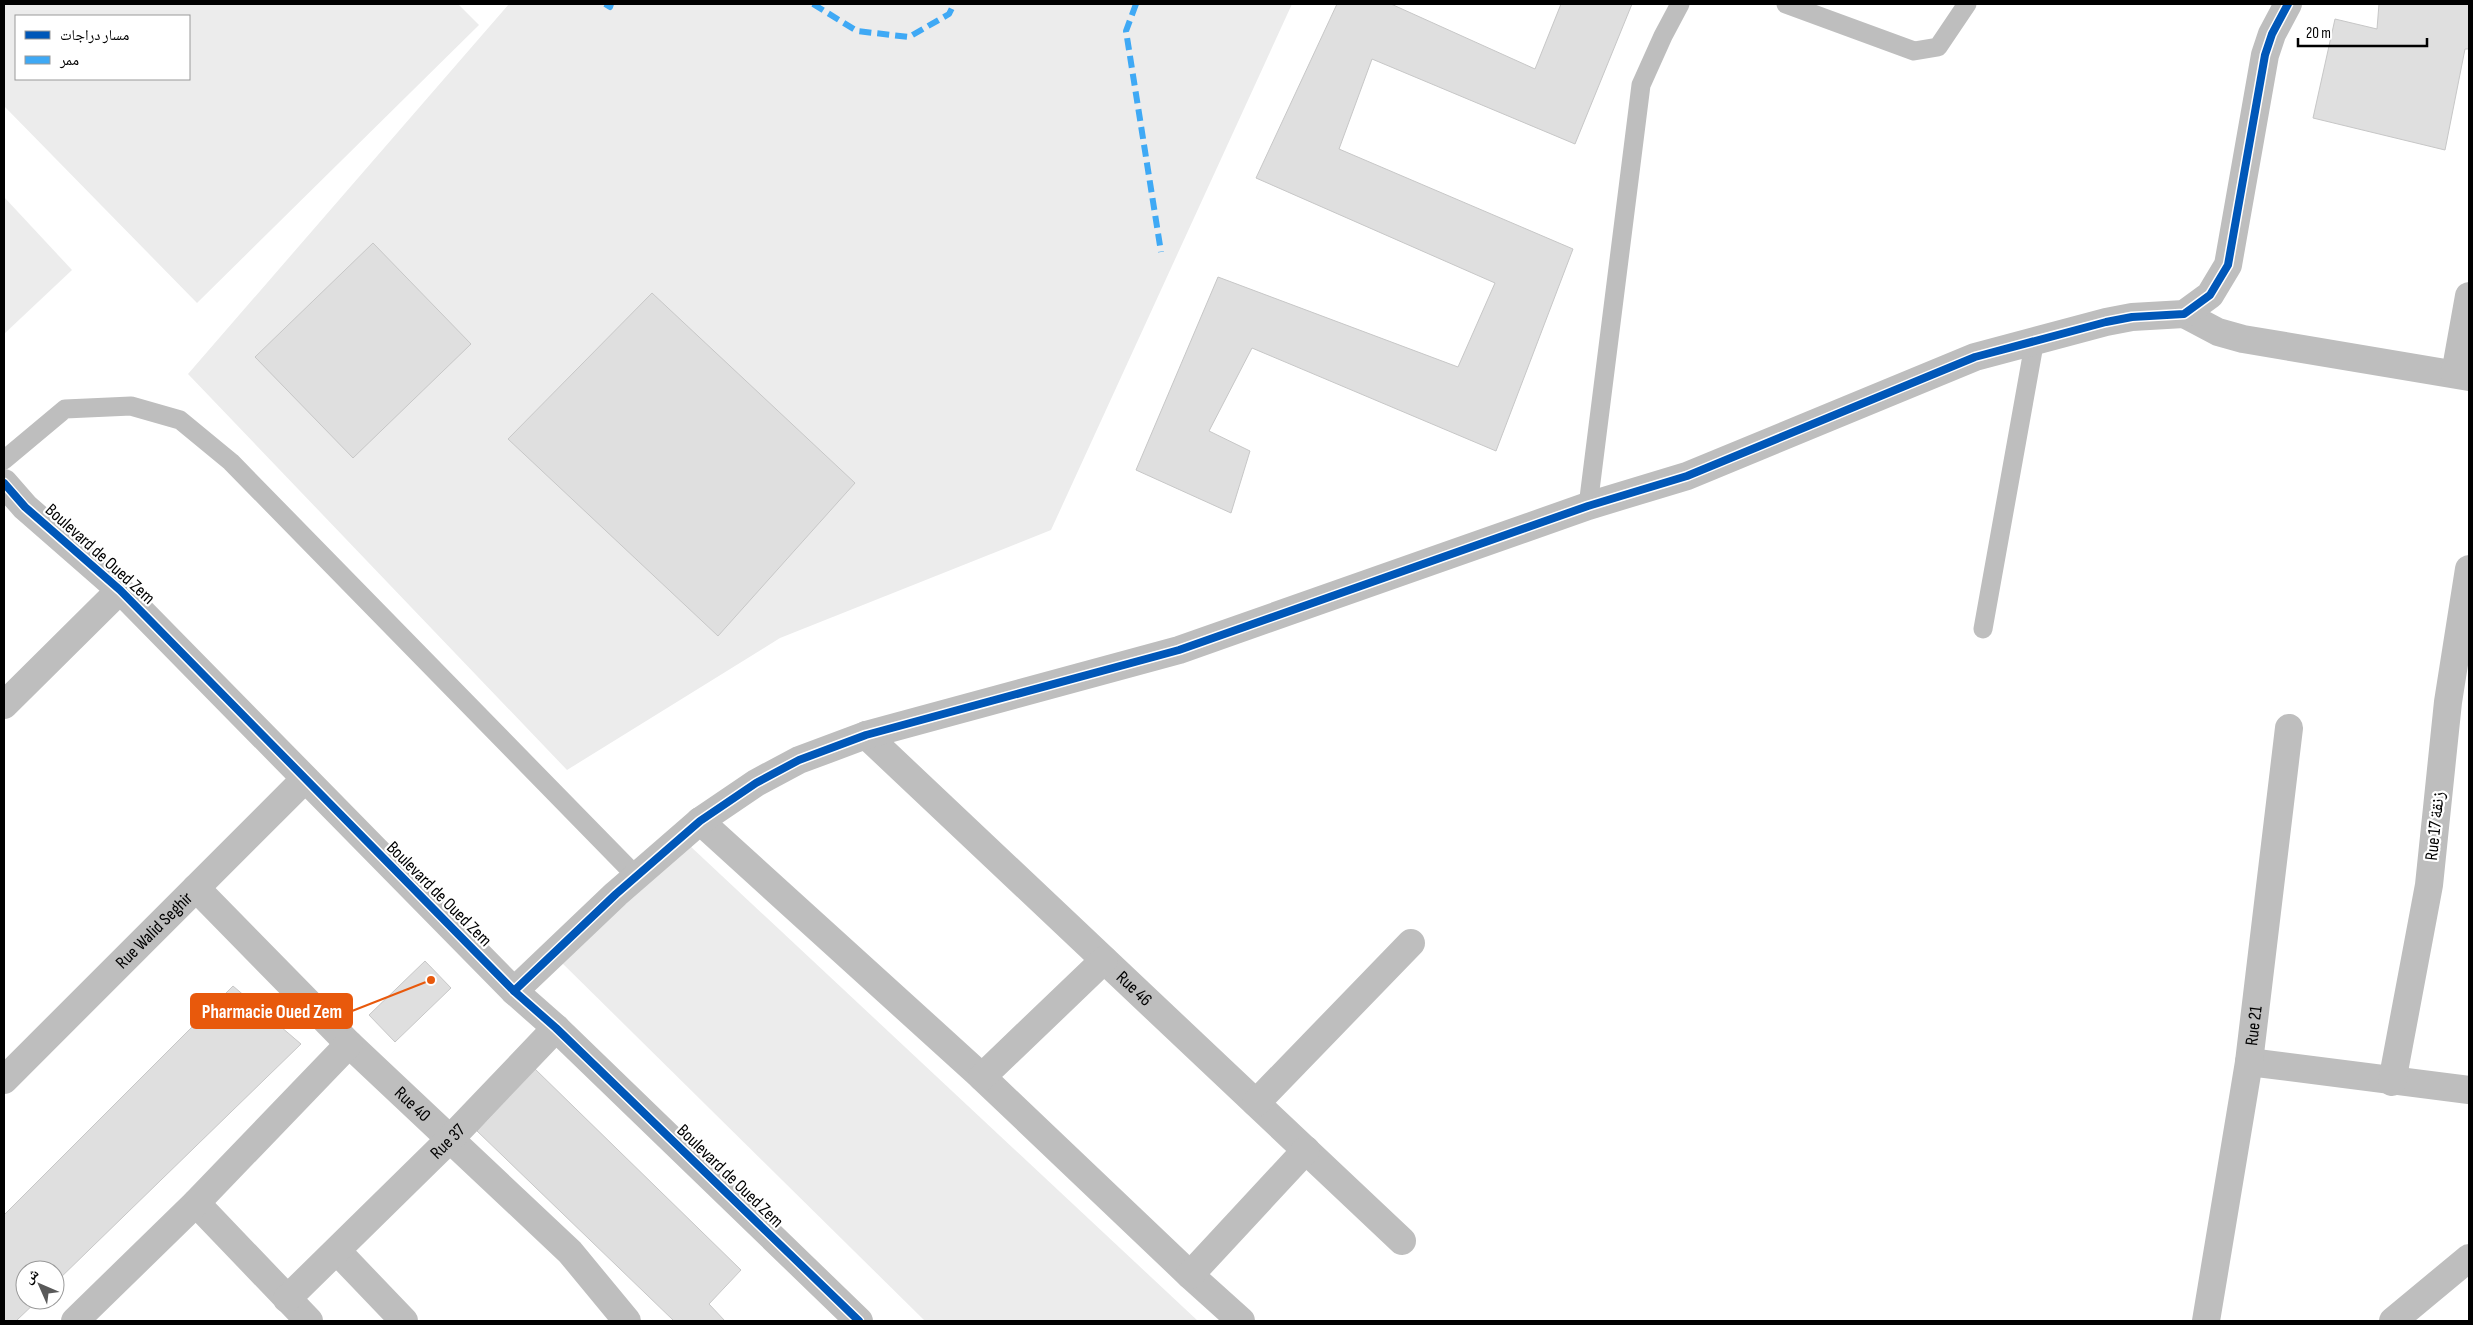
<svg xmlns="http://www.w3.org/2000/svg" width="2473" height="1325" font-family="'Sofia Sans Condensed','Noto Naskh Arabic',sans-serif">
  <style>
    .green { fill: #ececec; fill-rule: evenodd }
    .building { fill: #dfdfdf; stroke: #c7c7c7 }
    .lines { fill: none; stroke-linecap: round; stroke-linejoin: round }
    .service { stroke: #bebebe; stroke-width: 19 }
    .minor { stroke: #bebebe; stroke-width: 28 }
    .quiet { stroke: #3fa9f5; stroke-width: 6; stroke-dasharray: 12 6; stroke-linecap: butt }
    .cycleway-casing { stroke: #fff; stroke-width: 11 }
    .cycleway { stroke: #0057b8; stroke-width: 8 }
    .labels { text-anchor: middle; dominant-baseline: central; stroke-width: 4.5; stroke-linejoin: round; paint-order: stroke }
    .street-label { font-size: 18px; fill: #000; stroke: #fff }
    .leader { fill: none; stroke: #e8590c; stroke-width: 2 }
    .callout-dot { fill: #e8590c; stroke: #fff; stroke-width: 2 }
    .callout { fill: #e8590c; stroke: #e8590c; stroke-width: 2 }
    .callout-label { font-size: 19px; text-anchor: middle; font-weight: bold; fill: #fff }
  </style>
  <rect width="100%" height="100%" fill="#fff"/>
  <g class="green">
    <path d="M4 4H458L479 25 197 303 4 106ZM16 16H189V79H16Z"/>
    <path d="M509 4H1292L1051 530 780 638 567 770 188 374Z"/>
    <path d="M4 197 72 270 4 334Z"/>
    <path d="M689 845 1198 1321H925L558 959Z"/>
  </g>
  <g class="building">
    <path d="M1337 4H1391L1535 69 1561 4H1632L1575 144 1372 59 1339 149 1573 249 1496 451 1252 348 1209 431 1250 451 1231 513 1136 470 1218 277 1458 367 1495 283 1256 178Z"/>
    <path d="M2379 4H2469V49H2465L2445 150 2313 118 2335 19 2377 29Z"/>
    <path d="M373 243 471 344 353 458 255 357Z"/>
    <path d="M652 293 855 483 718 636 508 439Z"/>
    <path d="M425 961 451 988 395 1042 369 1015Z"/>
    <path d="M233 986 301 1044 55 1283V1270H25V1300H38L16 1321H4V1215Z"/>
    <path d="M534 1068 741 1270 709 1304 725 1321H674L477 1131Z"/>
  </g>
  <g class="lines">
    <g class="service">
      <path d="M1786 4 1914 51 1938 47 1967 4"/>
      <path d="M4 460 65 409 131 406 180 420 231 462 637 877"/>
      <path d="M1588 506 1641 85 1663 36 1680 4"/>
      <path d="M1983 629 2035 339"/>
    </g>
    <g class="minor">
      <path d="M2184 314 2218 332 2243 339 2469 377"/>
      <path d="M2455 374 2469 296"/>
      <path d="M4 483 25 507 120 590 514 991 556 1028 859 1321"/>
      <path d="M4 705 120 590"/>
      <path id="s1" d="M866 735 1402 1241"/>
      <path d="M700 821 982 1077 1190 1275 1241 1321"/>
      <path id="s2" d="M196 888 349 1044 570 1252 627 1321"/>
      <path d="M514 991 616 894 700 821 756 783 799 760 866 735 1179 650 1588 506 1687 476 1975 357 2106 322 2132 317 2184 314 2210 295 2228 265 2265 55 2272 34 2288 4"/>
      <path d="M2249 1062 2469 1090"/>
      <path d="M982 1077 1104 960"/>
      <path id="s3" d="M4 1080 305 779"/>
      <path d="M2392 1082 2429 885 2448 702 2469 569"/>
      <path d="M1256 1103 1411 943"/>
      <path d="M196 1203 309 1321"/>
      <path d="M337 1251 404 1321"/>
      <path d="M1190 1275 1306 1150"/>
      <path id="s4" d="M287 1299 451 1138 556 1028"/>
      <path d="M75 1321 196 1203 349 1044"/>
      <path id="s5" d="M2206 1321 2249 1062 2289 728"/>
      <path d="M2393 1321 2469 1258"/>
    </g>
    <g class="quiet">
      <path d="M605 4 610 7 611 4"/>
      <path d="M813 4 857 31 909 37 949 14 954 4"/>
      <path d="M1136 4 1126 31 1161 252"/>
    </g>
    <g class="cycleway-casing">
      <g id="cycleway">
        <path d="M4 483 25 507 120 590 514 991 556 1028 859 1321"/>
        <path d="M514 991 616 894 700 821 756 783 799 760 866 735 1179 650 1588 506 1687 476 1975 357 2106 322 2132 317 2184 314 2210 295 2228 265 2265 55 2272 34 2288 4"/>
      </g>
    </g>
    <use href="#cycleway" class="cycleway"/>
  </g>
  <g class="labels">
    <g class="street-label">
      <text transform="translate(100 554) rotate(42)">Boulevard de Oued Zem</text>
      <text transform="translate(2435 826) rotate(-84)">Rue 17 زنقة</text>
      <text transform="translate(439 894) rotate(45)">Boulevard de Oued Zem</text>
      <text stroke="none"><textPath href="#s3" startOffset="212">Rue Walid Seghir</textPath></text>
      <text stroke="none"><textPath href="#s1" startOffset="369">Rue 46</textPath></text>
      <text stroke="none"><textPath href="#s5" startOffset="299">Rue 21</textPath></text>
      <text stroke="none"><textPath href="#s2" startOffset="306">Rue 40</textPath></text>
      <text stroke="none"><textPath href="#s4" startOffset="225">Rue 37</textPath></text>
      <text transform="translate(730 1176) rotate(44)">Boulevard de Oued Zem</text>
    </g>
  </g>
  <path class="leader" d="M431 980L352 1011"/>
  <circle class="callout-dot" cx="431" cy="980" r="5"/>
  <rect class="callout" x="191" y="994" width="161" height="34" rx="5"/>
  <g class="callout-label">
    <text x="272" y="1018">Pharmacie Oued Zem</text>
  </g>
  <rect width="2473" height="1325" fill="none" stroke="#000000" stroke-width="10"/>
  <rect x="15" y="15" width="175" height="65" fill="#ffffff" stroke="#999999"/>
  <rect x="25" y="31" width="25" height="8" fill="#0057b8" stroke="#999999"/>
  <text x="60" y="40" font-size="15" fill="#000000">مسار دراجات</text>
  <rect x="25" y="56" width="25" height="8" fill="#3fa9f5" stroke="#999999"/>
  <text x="60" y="65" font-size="15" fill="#000000">ممر</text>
  <g transform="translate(40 1285) rotate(315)"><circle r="24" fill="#ffffff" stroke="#999999"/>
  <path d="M0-4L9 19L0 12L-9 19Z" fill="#595959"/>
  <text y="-8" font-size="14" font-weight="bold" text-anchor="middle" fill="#000000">ش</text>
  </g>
  <path d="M2298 38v8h129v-8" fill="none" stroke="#000000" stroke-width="2.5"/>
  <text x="2306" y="38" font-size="15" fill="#000000" stroke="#ffffff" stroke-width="4" paint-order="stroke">20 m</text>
</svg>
